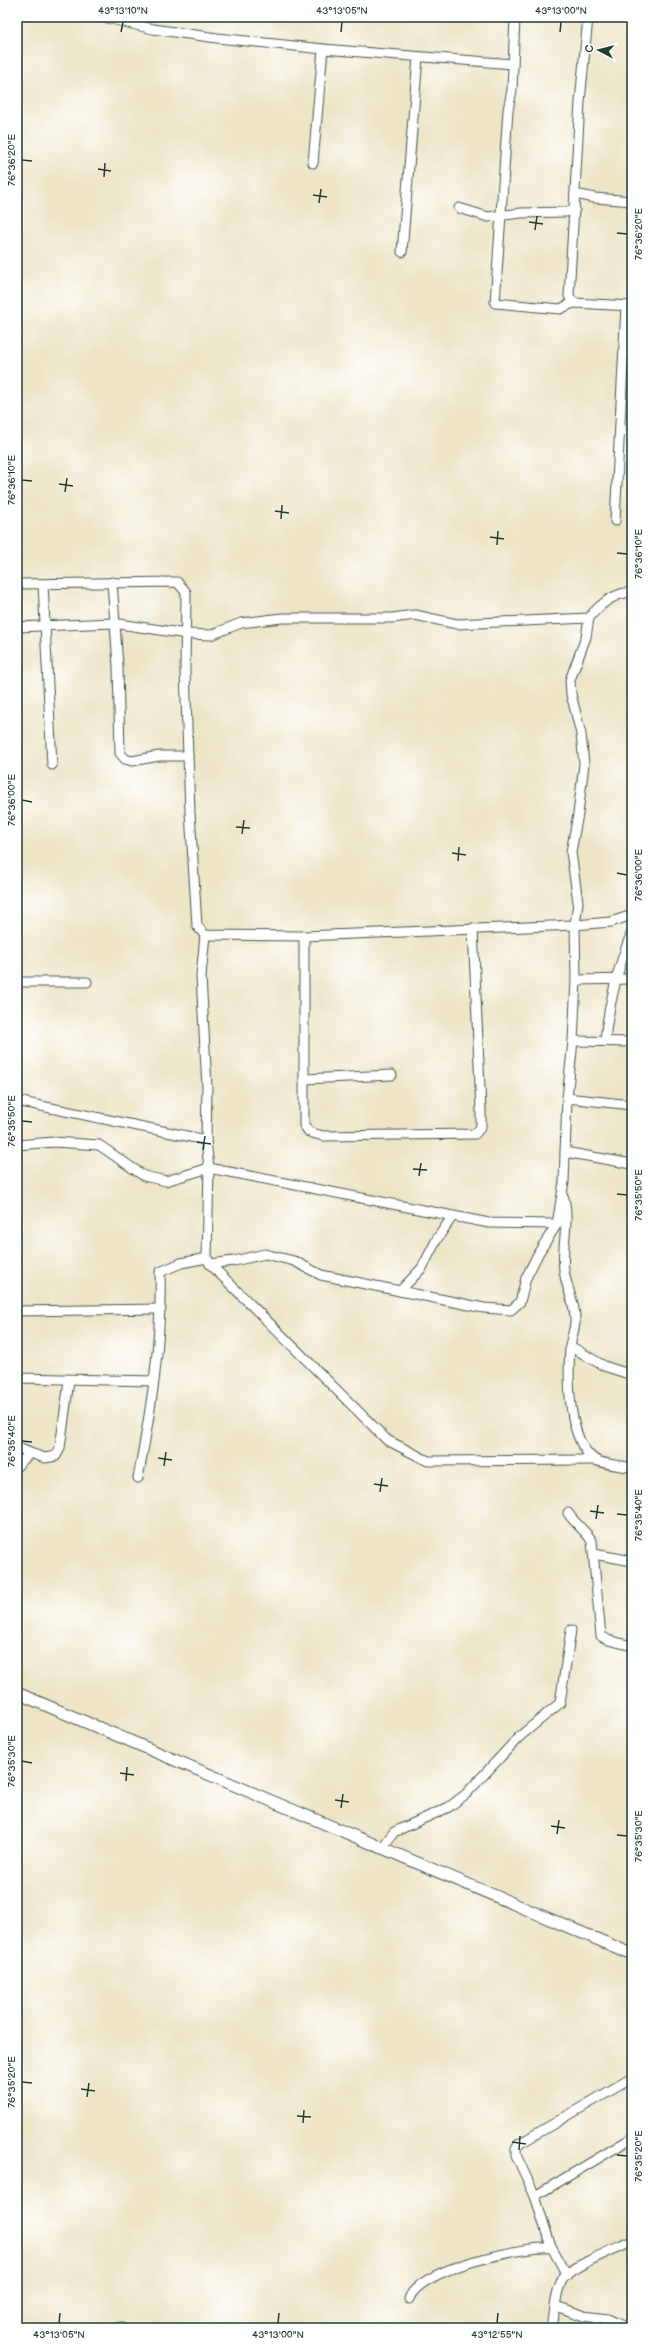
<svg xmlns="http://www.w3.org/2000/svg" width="649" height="2345" font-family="'Balsamiq Sans',sans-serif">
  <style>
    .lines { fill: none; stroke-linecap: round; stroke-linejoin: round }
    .minor-casing { stroke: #3e564a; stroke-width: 11 }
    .major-casing { stroke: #3e564a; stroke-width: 13 }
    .minor { stroke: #fff; stroke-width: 9 }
    .major { stroke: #fff; stroke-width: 11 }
    .ticks { fill: none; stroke: #1f3d34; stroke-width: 1.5 }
    .neatline { fill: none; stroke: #1f3d34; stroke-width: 1.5 }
    .ticks-label { font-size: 10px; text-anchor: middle; fill: #1f3d34 }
  </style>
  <rect width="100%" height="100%" fill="#fff"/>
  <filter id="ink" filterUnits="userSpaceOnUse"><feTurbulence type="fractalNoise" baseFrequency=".025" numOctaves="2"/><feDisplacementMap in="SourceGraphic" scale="8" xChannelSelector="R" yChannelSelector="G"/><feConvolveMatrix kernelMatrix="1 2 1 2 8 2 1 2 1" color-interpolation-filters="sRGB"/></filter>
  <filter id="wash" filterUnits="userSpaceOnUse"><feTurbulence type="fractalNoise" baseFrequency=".012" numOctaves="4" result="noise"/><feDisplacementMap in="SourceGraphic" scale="16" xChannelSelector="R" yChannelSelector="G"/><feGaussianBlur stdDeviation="0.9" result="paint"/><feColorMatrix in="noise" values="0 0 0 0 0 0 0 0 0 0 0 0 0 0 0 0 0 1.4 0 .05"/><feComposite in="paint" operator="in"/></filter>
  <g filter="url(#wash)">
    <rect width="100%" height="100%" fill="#eee5c7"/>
  </g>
  <g filter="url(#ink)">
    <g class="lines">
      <g class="minor-casing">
        <g id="minor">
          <path d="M103 17 153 29 217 38 323 49 513 64"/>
          <path d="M515 17 512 90 508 110 495 303 560 309 573 303 632 306"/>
          <path d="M313 163 323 49"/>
          <path d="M575 194 595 198 632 201"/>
          <path d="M459 208 488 217 521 213 566 212 575 209"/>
          <path d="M402 252 418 57"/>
          <path d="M573 303 569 296 580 102 588 17"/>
          <path d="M615 521 626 306"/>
          <path d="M112 582 118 666 120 753 125 759 132 761 159 756H188"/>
          <path d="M17 584 177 582 186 592 185 670 190 812 197 926 205 935 304 936 575 925 611 922 632 915"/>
          <path d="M43 584 52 765"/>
          <path d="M17 627 113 623 187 634 211 635 241 623 282 618H392L415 615 457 624 589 618C600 604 614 593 632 592"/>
          <path d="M205 935 201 976 207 1087 206 1140 209 1168 207 1258 210 1264 387 1440 428 1461 595 1460"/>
          <path d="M304 936V1079L392 1075"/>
          <path d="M576 980 575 925 578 902 571 852 578 814 584 764 581 734 571 694 570 680 586 637 589 618"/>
          <path d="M17 982H87"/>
          <path d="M573 1041 632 1042"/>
          <path d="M605 1041C608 1006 619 964 632 932"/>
          <path d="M304 1079V1125L309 1132 323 1136 475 1134 481 1127V1111L473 928"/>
          <path d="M567 1098 632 1105"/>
          <path d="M17 1101 206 1140"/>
          <path d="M17 1145 54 1142 99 1145 144 1176 166 1181 209 1168 489 1223 557 1224 564 1182 567 1098 573 1041 576 980 632 979"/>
          <path d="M565 1152 632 1164"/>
          <path d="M564 1198C570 1223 561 1246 564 1270 566 1289 576 1302 575 1323 574 1331 571 1339 570 1347 568 1377 567 1439 594 1459 602 1465 622 1465 632 1468"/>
          <path d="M210 1264 234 1261 265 1254 294 1261 321 1275 484 1308 511 1310 520 1302 526 1278 539 1252 557 1224"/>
          <path d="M400 1291 422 1268 437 1239 452 1217"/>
          <path d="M17 1311 161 1309"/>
          <path d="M570 1346 604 1366 632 1375"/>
          <path d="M17 1378 154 1381"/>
          <path d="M17 1447 30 1453"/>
          <path d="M17 1466 30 1453 45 1458 56 1456 60 1448 69 1381"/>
          <path d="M138 1478C151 1410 162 1342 160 1272L181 1263 207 1258"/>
          <path d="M568 1513C575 1524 585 1530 592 1541L601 1636 608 1640 632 1646"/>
          <path d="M594 1554 632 1561"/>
          <path d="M382 1848 394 1832 449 1807 466 1794 519 1737 560 1703 571 1630"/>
          <path d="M632 2078 519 2144 516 2149V2155L535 2196 632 2138"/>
          <path d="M535 2196 550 2244 567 2275"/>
          <path d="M409 2299C418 2269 523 2246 552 2248"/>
          <path d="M556 2306 584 2316 608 2319 627 2328"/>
          <path d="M120 2327 121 2328"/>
          <path d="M552 2328C555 2313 555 2290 564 2277 576 2264 615 2249 632 2241"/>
        </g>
      </g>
      <g class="major-casing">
        <path id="major" d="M17 1693 632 1954"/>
      </g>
      <use href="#minor" class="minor"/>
      <use href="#major" class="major"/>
    </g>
  </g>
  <path class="ticks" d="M121 32 123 22M341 32 342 22M560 32 561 22M22 160 32 161M98 169 111 171M104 177 105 163M313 195 327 197M319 203 321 189M529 222 543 224M535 230 537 216M617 233 627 234M22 480 32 481M59 484 73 486M65 492 67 478M275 511 289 513M281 519 282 505M490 537 504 539M497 545 498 531M617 553 627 554M22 800 32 802M236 827 250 828M242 834 244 820M452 853 466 855M458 861 459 847M617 873 627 875M22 1121 32 1122M197 1142 211 1144M203 1150 205 1136M413 1169 427 1170M419 1176 421 1163M617 1194 627 1195M22 1441 32 1442M158 1458 172 1460M164 1466 166 1452M374 1484 388 1486M380 1492 382 1478M590 1511 604 1513M617 1514 627 1515M596 1519 598 1505M22 1761 32 1763M120 1773 134 1775M126 1781 127 1767M335 1800 349 1802M341 1808 343 1794M551 1826 565 1828M557 1834 559 1820M617 1835 627 1836M22 2082 32 2083M81 2089 95 2091M87 2097 89 2083M297 2116 311 2117M303 2123 304 2110M512 2142 526 2144M519 2150 520 2136M617 2155 627 2156M59 2323 60 2313M278 2323 279 2313M497 2323 498 2313"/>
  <rect width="649" height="2345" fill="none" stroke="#fff" stroke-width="44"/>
  <g transform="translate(599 50) rotate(277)" stroke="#ffffff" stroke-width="3" paint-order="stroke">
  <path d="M0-3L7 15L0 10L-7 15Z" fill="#1f3d34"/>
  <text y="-6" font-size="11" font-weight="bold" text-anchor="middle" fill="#1f3d34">С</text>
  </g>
  <rect x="22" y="22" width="605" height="2301" class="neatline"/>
  <g class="ticks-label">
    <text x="123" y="14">43°13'10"N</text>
    <text x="342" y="14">43°13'05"N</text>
    <text x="561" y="14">43°13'00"N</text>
    <text transform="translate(11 160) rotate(-90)" y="4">76°36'20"E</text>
    <text transform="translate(638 234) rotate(-90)" y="4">76°36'20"E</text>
    <text transform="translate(11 480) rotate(-90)" y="4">76°36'10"E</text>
    <text transform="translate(638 554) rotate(-90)" y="4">76°36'10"E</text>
    <text transform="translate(11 800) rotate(-90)" y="4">76°36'00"E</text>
    <text transform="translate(638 875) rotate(-90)" y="4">76°36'00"E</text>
    <text transform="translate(11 1121) rotate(-90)" y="4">76°35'50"E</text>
    <text transform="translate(638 1195) rotate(-90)" y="4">76°35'50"E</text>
    <text transform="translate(11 1441) rotate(-90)" y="4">76°35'40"E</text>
    <text transform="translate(638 1515) rotate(-90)" y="4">76°35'40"E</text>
    <text transform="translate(11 1761) rotate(-90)" y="4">76°35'30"E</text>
    <text transform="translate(638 1836) rotate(-90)" y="4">76°35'30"E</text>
    <text transform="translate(11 2082) rotate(-90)" y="4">76°35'20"E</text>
    <text transform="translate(638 2156) rotate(-90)" y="4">76°35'20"E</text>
    <text x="59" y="2338">43°13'05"N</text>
    <text x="278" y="2338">43°13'00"N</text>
    <text x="497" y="2338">43°12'55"N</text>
  </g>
</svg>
